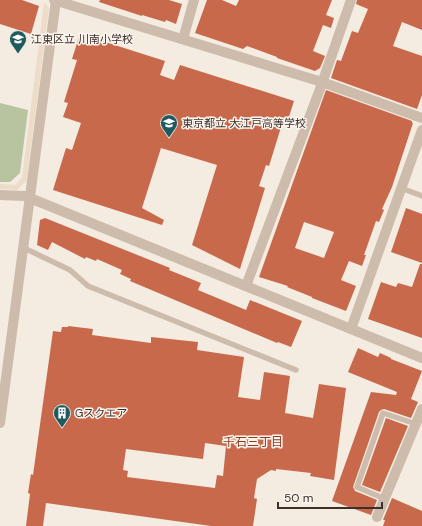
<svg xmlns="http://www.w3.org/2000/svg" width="422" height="526" font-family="'DM Sans','Noto Sans JP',sans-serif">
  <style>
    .green { fill: #b8c4a0 }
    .plaza { fill: #ecdcc8 }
    .building { fill: #c8694b; fill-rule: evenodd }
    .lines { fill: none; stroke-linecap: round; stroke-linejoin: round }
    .service { stroke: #cdbbac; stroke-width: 5.5 }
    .minor { stroke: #cdbbac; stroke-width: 10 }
    .tertiary { stroke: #cdbbac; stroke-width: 10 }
    .labels { text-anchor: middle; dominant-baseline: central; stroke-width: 3; stroke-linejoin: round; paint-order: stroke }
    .poi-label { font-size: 11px; fill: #3b302b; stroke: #fbf5ee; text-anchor: start }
    .neighbourhood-label { font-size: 12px; fill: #8c3b22; stroke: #fbf5ee }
  </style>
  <rect width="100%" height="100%" fill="#f4ebe1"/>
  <path class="green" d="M0 103 28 110 20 173 10 182H0Z"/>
  <path class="plaza" d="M44 3 46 4 49 8 27 178 26 181 17 190 0 189V184L15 185 22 177Z"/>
  <g class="building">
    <path d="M0 0H22L39 6 31 34 0 24Z"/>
    <path d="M100 0H169L182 4 176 24 166 20 165 22 142 15V16L99 2Z"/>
    <path d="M207 0H222L236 6 239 0H332L326 15 334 18 331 28 323 25 313 51 325 56 320 68 315 71 277 58V57L247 46 243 49 195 33Z"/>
    <path d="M357 0H422V30L402 22 393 46 422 56V95L417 109 331 78 337 60 341 61 352 31 358 33 368 9 356 4Z"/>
    <path d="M80 34 165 61 160 75 174 80 180 65 294 101 286 126 282 124 269 166 266 165 259 186 265 188 240 269 192 245 217 165 161 148 142 208 164 220 162 225 53 190 66 148 72 150 81 123 63 117 68 103 64 102 77 60 72 59Z"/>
    <path d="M326 90 412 121V123H413L392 187 382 209 384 210 379 222 376 221 364 255H366L362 266 349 261 341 280 356 286 346 311 312 298V297L287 287 288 286 259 277ZM304 222 334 232 324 258 295 248Z"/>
    <path d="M406 208 422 214V263L391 252Z"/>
    <path d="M45 218 170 268 169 270 201 283 198 290 246 310 250 300 302 321 291 347 278 342 277 343 130 281 131 279 120 274 122 270 97 259 96 261 86 257 85 259 52 242 48 250 37 245 40 220Z"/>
    <path d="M420 264H422V338L368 319 381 282 396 287 398 283 412 287Z"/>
    <path d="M68 326 93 329 92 335 151 343V337L198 342 197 350 244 357 238 397 260 400 264 372 290 376 285 413 313 418 319 384 346 388 334 480 310 476 311 473 276 469V471L271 470 257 479 254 498 257 499 253 526H211L46 503 43 526H26L30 494 28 493 31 474 33 475 53 331 61 332 62 327H68ZM205 443 226 446 223 476 217 475 215 488 127 477 128 471 123 470 126 449 203 459Z"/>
    <path d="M358 348 378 357 380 353 391 358V359L422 371 411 399 418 402 411 418 384 409 381 410 379 412 353 487 355 491 377 500 371 515 332 501 371 392 396 395 397 392 348 372Z"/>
    <path d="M386 418 408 426 380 492 362 485Z"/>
    <path d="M392 498 422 511V526H383L385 520H383Z"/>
  </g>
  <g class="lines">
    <g class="service">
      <path d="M401 188 422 196"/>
      <path d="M24 248 70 270 88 286 296 370"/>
      <path d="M385 499 357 487 383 413 416 424"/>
    </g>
    <g class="minor">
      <path d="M54 0 322 82 422 118"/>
      <path d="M183 39 194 0"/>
      <path d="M246 286 320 89 351 0"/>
      <path d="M351 329 422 130"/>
      <path d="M0 423 56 0"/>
      <path d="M377 517 422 409"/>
    </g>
    <path class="tertiary" d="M0 195 25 196 422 358"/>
  </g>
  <defs>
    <g id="school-pin" transform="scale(0.9)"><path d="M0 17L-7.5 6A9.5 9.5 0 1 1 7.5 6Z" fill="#1f5a5e" stroke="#fbf5ee"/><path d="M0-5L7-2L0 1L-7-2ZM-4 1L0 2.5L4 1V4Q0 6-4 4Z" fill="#fff"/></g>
    <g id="building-pin" transform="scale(0.9)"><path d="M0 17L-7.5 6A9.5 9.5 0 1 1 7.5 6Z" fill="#1f5a5e" stroke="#fbf5ee"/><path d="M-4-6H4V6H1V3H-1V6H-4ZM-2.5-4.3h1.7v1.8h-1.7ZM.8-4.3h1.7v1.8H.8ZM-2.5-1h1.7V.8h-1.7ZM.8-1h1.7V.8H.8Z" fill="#fff"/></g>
  </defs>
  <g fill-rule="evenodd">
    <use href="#school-pin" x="18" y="39"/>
    <use href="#school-pin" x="169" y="123"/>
    <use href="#building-pin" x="62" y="413"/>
  </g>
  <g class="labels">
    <g class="poi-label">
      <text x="31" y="39">江東区立 川南小学校</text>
      <text x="182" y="123">東京都立 大江戸高等学校</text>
      <text x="75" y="413">Gスクエア</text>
    </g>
    <g class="neighbourhood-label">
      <text x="253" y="442">千石三丁目</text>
    </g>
  </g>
  <path d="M278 502v6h104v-6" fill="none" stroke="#3b302b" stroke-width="2"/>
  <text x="284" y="502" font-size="12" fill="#3b302b" stroke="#fbf5ee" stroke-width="3" paint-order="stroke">50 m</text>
</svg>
